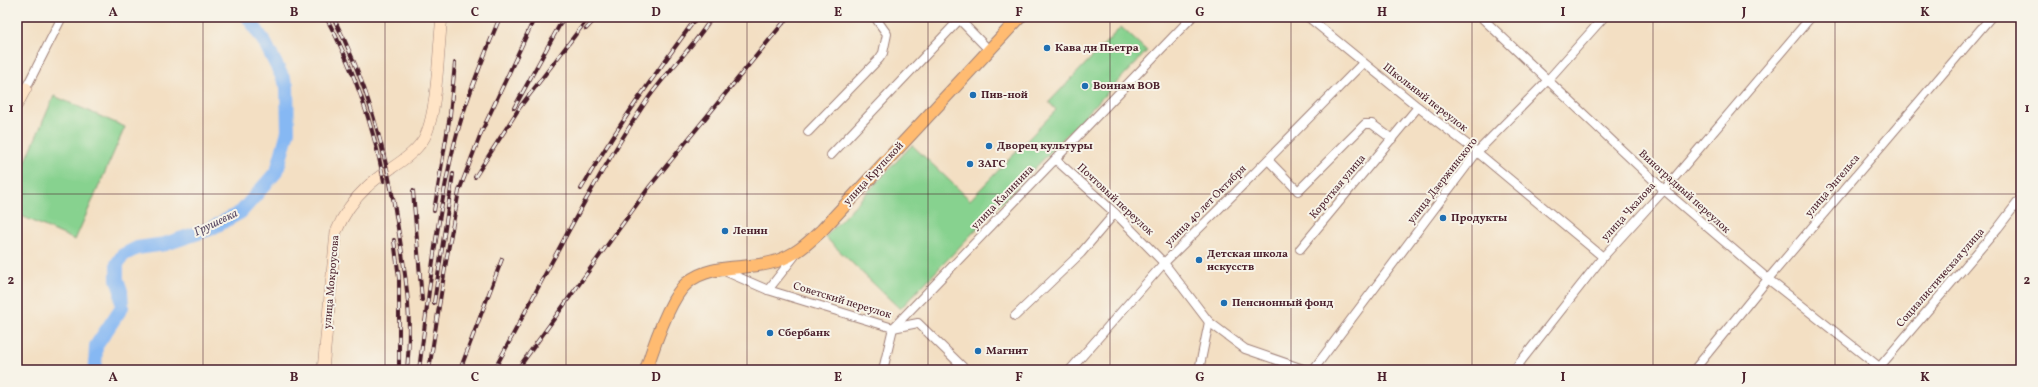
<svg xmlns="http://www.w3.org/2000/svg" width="2038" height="387" font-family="Vollkorn,serif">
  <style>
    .green { fill: #87d28f; stroke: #68785d }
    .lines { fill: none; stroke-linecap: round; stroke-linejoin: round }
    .river { stroke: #86b8f3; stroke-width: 14 }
    .street-casing { stroke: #9e7f77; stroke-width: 10 }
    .secondary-casing { stroke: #9e7f77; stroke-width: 12 }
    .primary-casing { stroke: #9e7f77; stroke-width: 14 }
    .street { stroke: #fff; stroke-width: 8 }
    .secondary { stroke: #ffe4c6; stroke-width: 11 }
    .primary { stroke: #ffbb71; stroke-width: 12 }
    .rail-casing { stroke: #4a1f2b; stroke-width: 4 }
    .rail { stroke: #f7f3e8; stroke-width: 2.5; stroke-dasharray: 8; stroke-linecap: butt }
    .grid { fill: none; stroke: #4a1f2b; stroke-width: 1; stroke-opacity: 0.55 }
    .poi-dot { fill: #1f6fb2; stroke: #f7f3e8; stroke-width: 1.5 }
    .labels { text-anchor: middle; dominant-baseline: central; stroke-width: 4; stroke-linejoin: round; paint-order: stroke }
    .poi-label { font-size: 11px; font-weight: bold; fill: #4a1f2b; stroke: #f7f3e8; text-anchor: start }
    .street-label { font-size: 11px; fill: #4a1f2b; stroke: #f7f3e8 }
    .water-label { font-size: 12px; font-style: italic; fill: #5c4d67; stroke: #f7f3e8 }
    .neatline { fill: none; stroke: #4a1f2b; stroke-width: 1.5 }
    .grid-label { font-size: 13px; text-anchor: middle; font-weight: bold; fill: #4a1f2b }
  </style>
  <rect width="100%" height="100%" fill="#f7f3e8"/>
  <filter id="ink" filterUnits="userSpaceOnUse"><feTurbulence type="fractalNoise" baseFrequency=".025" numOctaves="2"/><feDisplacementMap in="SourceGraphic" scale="8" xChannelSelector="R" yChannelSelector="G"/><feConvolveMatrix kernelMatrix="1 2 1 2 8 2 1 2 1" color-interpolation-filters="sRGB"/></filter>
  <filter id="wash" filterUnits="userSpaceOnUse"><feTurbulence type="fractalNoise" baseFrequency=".012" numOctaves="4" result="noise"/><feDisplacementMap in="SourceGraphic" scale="16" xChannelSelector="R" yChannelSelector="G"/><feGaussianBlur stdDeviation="0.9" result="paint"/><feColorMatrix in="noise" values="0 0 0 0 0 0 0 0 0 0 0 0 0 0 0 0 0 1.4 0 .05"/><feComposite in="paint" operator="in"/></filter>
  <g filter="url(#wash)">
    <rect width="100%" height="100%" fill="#f3dfc3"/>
    <g class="green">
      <path d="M1121 27 1147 51 900 309 825 237 912 145 970 200 1056 110 1049 102Z"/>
      <path d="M54 96 125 127 75 240 17 214V181Z"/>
    </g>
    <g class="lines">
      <path class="river" d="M95 370 96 346 122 307 121 291 117 279V264L123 255 137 248 165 244 210 229 241 212 277 171 288 131 287 86 265 43 248 17"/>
    </g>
  </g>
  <g filter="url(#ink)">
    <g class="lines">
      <g class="street-casing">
        <g id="street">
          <path d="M957 17 989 50"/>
          <path d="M1308 17 1418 107 1477 152 1603 257"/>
          <path d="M1481 17 1664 190 1768 279 1883 370"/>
          <path d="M17 88H26L62 17"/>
          <path d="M808 132 879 59 883 53 887 34 877 20V17"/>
          <path d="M831 155 960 19"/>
          <path d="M1056 160 1115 213 1164 263 1209 322 1245 349 1306 370"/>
          <path d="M1268 160 1298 191 1365 124H1372L1392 139"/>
          <path d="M1300 249 1418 107"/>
          <path d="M722 270 768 290 893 328 918 323 966 370"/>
          <path d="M768 290 797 253"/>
          <path d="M1015 316 1081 253 1115 213"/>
          <path d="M883 370 893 328 1192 17"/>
          <path d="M1070 370 1164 263 1231 197 1363 63"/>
          <path d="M1199 370 1209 322"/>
          <path d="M1313 370 1477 152 1547 81 1604 17"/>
          <path d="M1514 370 1603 257 1664 190 1811 17"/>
          <path d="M1694 370 1768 279 1991 17"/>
          <path d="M1877 370 1998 228 2021 198"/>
        </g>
      </g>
      <g class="secondary-casing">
        <g id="secondary">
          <path d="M17 105 26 88"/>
          <path d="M323 370 336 232C343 215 353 200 367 187 384 170 409 161 423 140 438 117 438 47 442 17"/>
        </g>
      </g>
      <g class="primary-casing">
        <path id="primary" d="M646 370C653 348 670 297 687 283 711 262 749 271 777 261 797 254 807 244 822 230L1020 17"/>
      </g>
      <use href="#street" class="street"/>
      <use href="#secondary" class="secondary"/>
      <use href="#primary" class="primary"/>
      <g class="rail-casing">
        <g id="rail">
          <path d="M326 17C353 67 373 125 384 181"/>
          <path d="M333 17C369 85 388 159 399 234 407 283 412 320 407 370"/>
          <path d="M586 29 597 17"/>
          <path d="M514 108 564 17"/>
          <path d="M475 177 520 107 589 17"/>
          <path d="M581 189C616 128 655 74 697 17"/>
          <path d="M413 191 422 300"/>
          <path d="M434 211 450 115 455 63"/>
          <path d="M394 240 399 278V370"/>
          <path d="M434 303 453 174"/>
          <path d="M419 370C429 294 436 220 454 145 465 101 483 59 500 17"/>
          <path d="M429 370 447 256 459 191 481 133 535 17"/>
          <path d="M460 370 502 259"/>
          <path d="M494 370C543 280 588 188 645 103 665 73 693 48 712 17"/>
          <path d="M517 370 650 186 788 17"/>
        </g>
      </g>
      <use href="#rail" class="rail"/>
    </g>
  </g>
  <path class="grid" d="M203 17V370M385 17V370M566 17V370M747 17V370M928 17V370M1110 17V370M1291 17V370M1472 17V370M1653 17V370M1835 17V370M17 194H2021"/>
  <g class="poi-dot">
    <circle cx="1047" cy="48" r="4"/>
    <circle cx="1085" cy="86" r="4"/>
    <circle cx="973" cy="95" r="4"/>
    <circle cx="989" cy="146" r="4"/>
    <circle cx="970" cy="164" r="4"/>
    <circle cx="1443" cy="218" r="4"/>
    <circle cx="725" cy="231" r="4"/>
    <circle cx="1199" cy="260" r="4"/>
    <circle cx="1224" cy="303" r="4"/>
    <circle cx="770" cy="333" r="4"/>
    <circle cx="978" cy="351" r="4"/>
  </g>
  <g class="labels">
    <g class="poi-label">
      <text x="1055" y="48">Кава ди Пьетра</text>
      <text x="1093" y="86">Воинам ВОВ</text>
      <text x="981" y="95">Пив-ной</text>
      <text x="997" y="146">Дворец культуры</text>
      <text x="978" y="164">ЗАГС</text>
      <text x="1451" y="218">Продукты</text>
      <text x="733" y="231">Ленин</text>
      <text x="1207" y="254">Детская школа<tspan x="1207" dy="13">искусств</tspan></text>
      <text x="1232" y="303">Пенсионный фонд</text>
      <text x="778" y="333">Сбербанк</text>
      <text x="986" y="351">Магнит</text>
    </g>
    <g class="street-label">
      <text transform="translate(1425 98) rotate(38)">Школьный переулок</text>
      <text transform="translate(874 174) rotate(-47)">улица Крупской</text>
      <text transform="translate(1443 181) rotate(-52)">улица Дзержинского</text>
      <text transform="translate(1833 186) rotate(-50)">улица Энгельса</text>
      <text transform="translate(1338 187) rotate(-50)">Короткая улица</text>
      <text transform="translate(1684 192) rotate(42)">Виноградный переулок</text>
      <text transform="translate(1003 198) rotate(-46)">улица Калинина</text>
      <text transform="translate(1115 200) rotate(43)">Почтовый переулок</text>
      <text transform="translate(1206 206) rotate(-45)">улица 40 лет Октября</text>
      <text transform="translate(1629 212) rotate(-48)">улица Чкалова</text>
      <text transform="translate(1941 278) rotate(-49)">Социалистическая улица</text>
      <text transform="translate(332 282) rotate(-85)">улица Мокроусова</text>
      <text transform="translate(842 301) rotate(17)">Советский переулок</text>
    </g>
    <g class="water-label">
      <text transform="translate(216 223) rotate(-26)">Грушевка</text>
    </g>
  </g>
  <rect width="2038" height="387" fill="none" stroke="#f7f3e8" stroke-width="44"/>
  <rect x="22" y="22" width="1994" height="343" class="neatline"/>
  <g class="grid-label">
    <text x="113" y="16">A</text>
    <text x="294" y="16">B</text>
    <text x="475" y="16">C</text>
    <text x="656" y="16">D</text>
    <text x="838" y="16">E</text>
    <text x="1019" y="16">F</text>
    <text x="1200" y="16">G</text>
    <text x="1382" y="16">H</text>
    <text x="1563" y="16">I</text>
    <text x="1744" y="16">J</text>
    <text x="1925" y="16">K</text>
    <text x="11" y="112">1</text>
    <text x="2027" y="112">1</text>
    <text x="11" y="284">2</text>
    <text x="2027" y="284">2</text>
    <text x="113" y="381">A</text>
    <text x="294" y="381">B</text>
    <text x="475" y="381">C</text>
    <text x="656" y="381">D</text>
    <text x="838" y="381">E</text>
    <text x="1019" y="381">F</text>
    <text x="1200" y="381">G</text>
    <text x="1382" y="381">H</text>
    <text x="1563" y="381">I</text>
    <text x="1744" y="381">J</text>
    <text x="1925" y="381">K</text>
  </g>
</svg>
